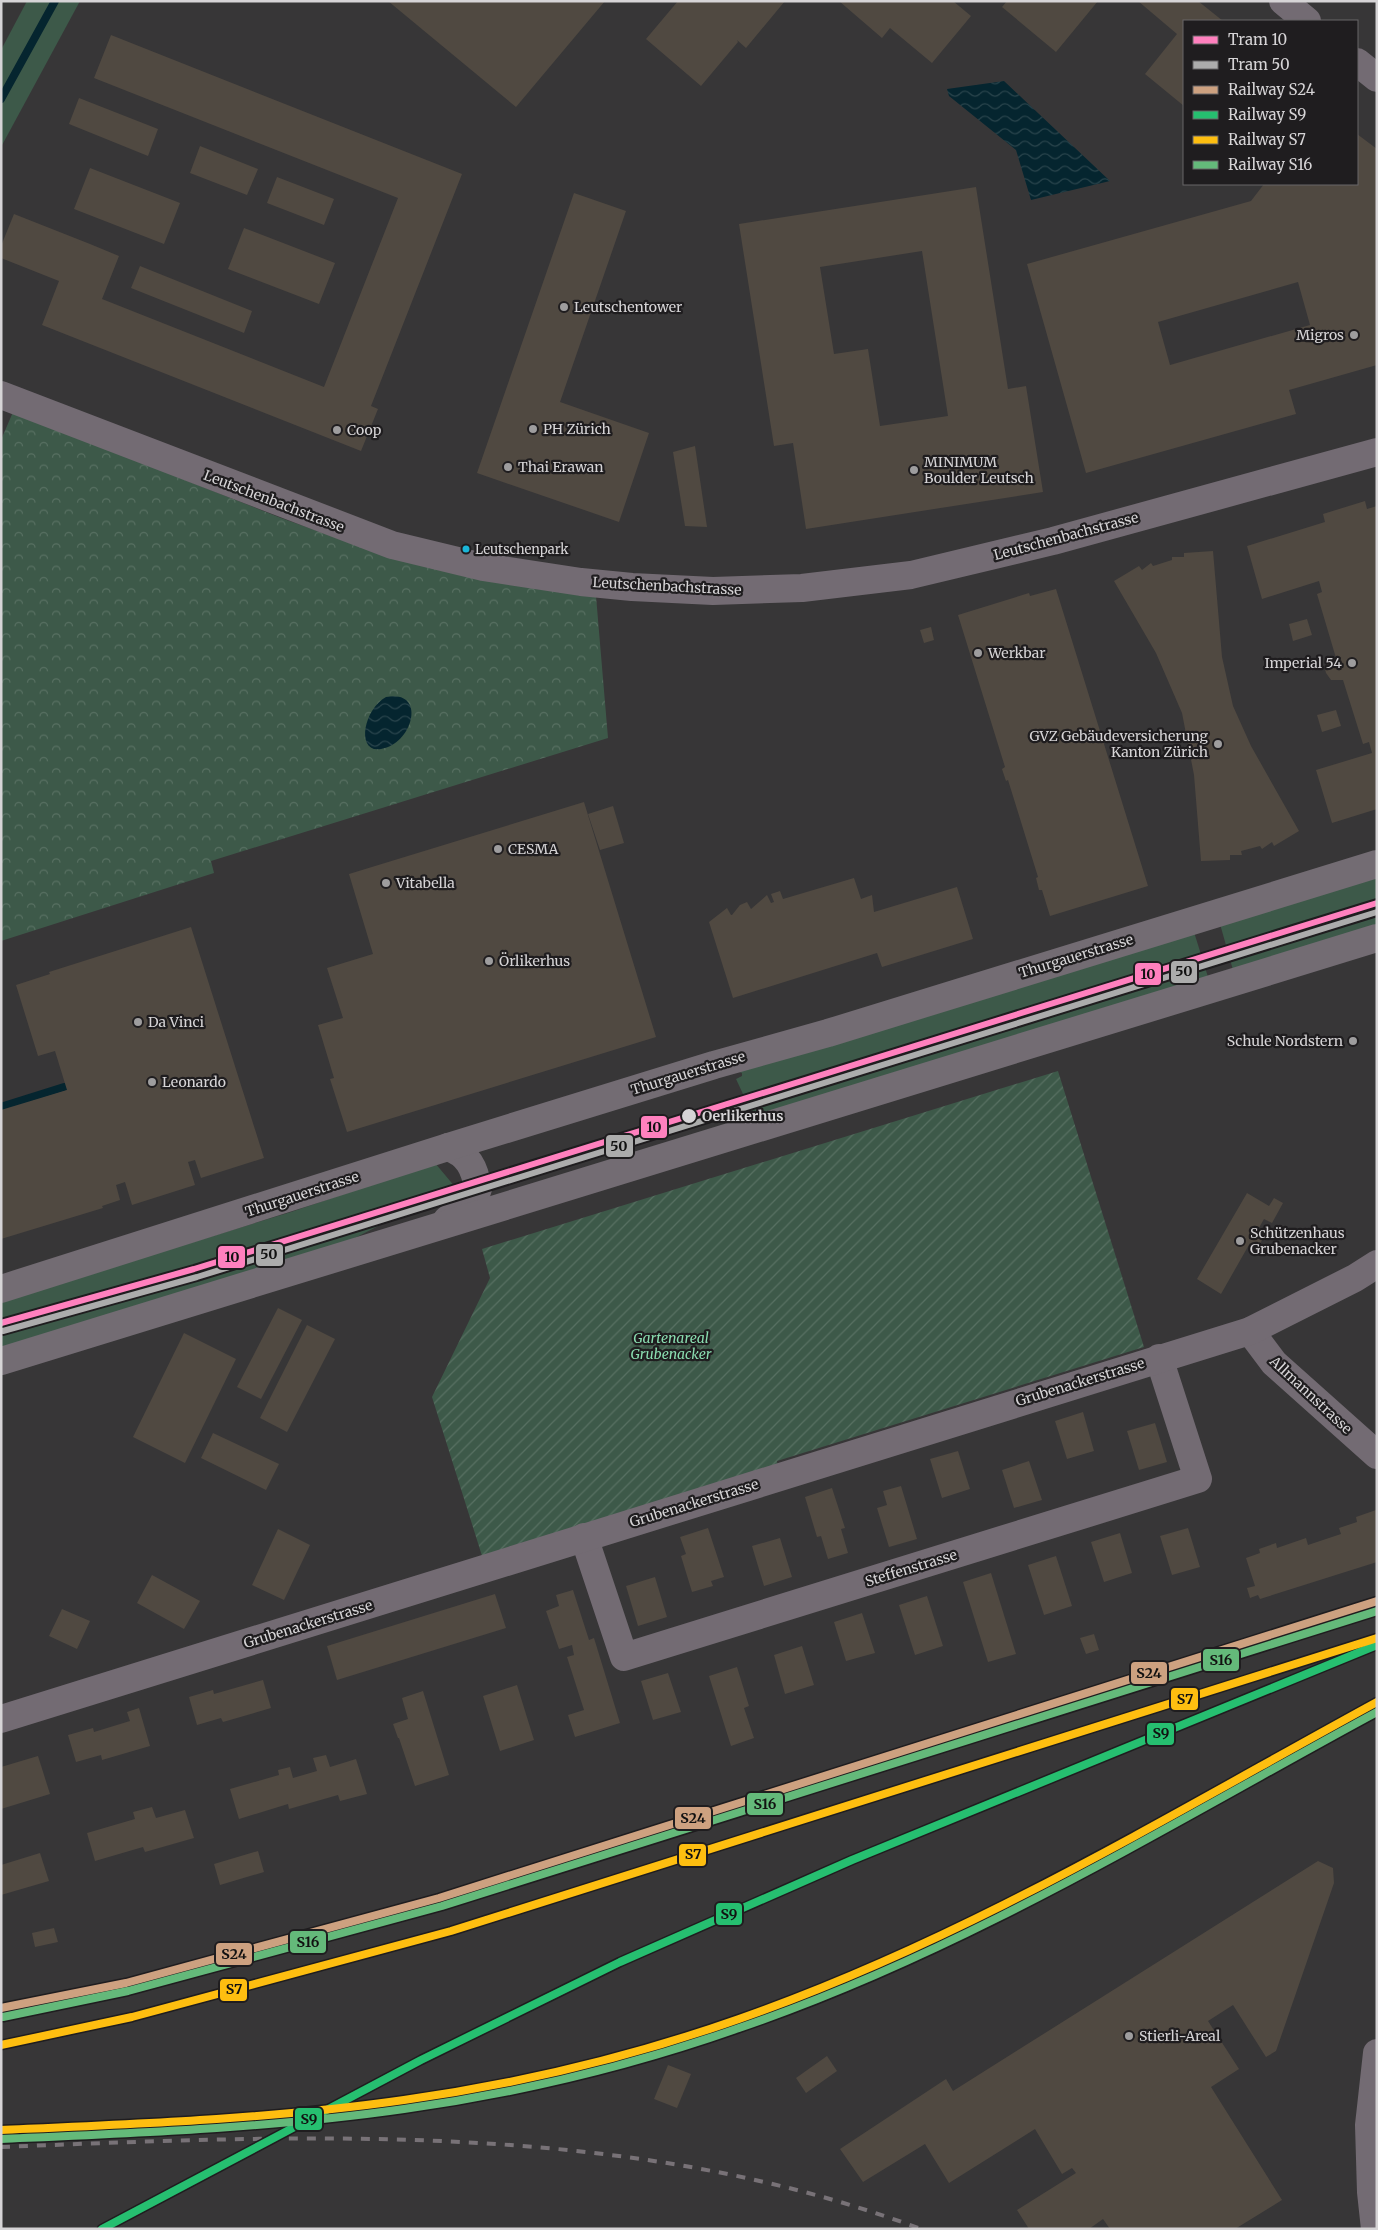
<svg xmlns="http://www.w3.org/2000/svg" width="1378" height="2230" font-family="Merriweather,serif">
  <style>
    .grass { fill: #3d5949 }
    .park { fill: url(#park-crowns) }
    .garden { fill: url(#garden-furrows) }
    .water { fill: url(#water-waves) }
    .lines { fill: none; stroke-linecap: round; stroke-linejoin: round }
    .stream { stroke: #05252f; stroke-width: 8 }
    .building { fill: #504941; fill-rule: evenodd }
    .minor { stroke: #736b73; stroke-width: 28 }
    .major { stroke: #736c73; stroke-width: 28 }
    .rail { stroke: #787277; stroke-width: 4; stroke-dasharray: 9 9; stroke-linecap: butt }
    .rail-1-casing { stroke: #1f1d1f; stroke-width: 11 }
    .rail-2-casing { stroke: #1f1d1f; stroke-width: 11 }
    .rail-3-casing { stroke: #1f1d1f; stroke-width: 11 }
    .rail-4-casing { stroke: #1f1d1f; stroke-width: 11 }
    .rail-1 { stroke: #cda180; stroke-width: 8 }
    .rail-2 { stroke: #26bf70; stroke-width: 8 }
    .rail-3 { stroke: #febe10; stroke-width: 8 }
    .rail-4 { stroke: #64b97a; stroke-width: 8 }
    .tram-1-casing { stroke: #1f1d1f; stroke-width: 10 }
    .tram-2-casing { stroke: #1f1d1f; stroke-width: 10 }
    .tram-1 { stroke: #ff80be; stroke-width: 6 }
    .tram-2 { stroke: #acacac; stroke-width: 6 }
    .poi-dot { fill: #9e9d9e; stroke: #1f1d1f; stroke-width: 2 }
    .bus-dot { fill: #1ab6d8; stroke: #1f1d1f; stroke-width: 2 }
    .stop-dot { fill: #d6d4d6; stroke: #1f1d1f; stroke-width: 2 }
    .labels { text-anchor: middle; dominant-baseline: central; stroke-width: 4.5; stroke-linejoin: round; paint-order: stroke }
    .bus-label { font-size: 13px; fill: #d6d4d6; stroke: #1f1d1f; text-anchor: start }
    .poi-label { font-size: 14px; fill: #d6d4d6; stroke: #1f1d1f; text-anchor: start }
    .street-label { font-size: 14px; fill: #d6d4d6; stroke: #1f1d1f }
    .stop-label { font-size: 14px; font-weight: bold; fill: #d6d4d6; stroke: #1f1d1f; text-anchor: start }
    .park-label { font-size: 14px; font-style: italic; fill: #8addb0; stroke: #1f1d1f }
    .line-badge { stroke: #1f1d1f; stroke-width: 2 }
    .pale-badge-label { font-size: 14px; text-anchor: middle; font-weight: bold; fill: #111 }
  </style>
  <defs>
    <pattern id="park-crowns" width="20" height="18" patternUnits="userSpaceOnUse" patternTransform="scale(1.25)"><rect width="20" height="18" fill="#3d5949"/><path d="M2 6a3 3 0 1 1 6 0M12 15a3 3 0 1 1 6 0" fill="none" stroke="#587062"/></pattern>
    <pattern id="garden-furrows" width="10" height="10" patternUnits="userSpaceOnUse" patternTransform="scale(1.25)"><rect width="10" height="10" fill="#3d5949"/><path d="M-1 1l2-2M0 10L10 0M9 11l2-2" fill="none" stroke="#587062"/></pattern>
    <pattern id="water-waves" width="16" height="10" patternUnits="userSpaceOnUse" patternTransform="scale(1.25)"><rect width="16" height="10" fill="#05252f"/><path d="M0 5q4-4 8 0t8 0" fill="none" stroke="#29444c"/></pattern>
  </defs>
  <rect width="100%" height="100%" fill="#373637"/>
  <g class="grass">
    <path d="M27 1H80L1 147V50Z"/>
    <path d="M1377 875V925L1233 970 1220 924Z"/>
    <path d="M1194 932 1208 977 748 1118 753 1110 745 1109 743 1094 736 1079 742 1076V1073L734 1070Z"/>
    <path d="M435 1163 461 1194 398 1216 343 1244 1 1349V1301L291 1212Z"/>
  </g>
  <path class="park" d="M13 412 281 518 354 544 596 596 608 738 211 861 214 873 1 941V440Z"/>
  <path class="garden" d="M1058 1071 1144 1347 777 1461 778 1469 483 1559 432 1397 490 1278 482 1249Z"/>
  <g class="water">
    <path d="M1004 81 1110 181 1031 200 1016 150 949 96 947 89Z"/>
    <path d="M386 697C425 689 415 739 385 748 355 758 362 710 386 697Z"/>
  </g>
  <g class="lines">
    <g class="stream">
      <path d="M1 99 55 1"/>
      <path d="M1 1107 64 1087"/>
    </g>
  </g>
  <g class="building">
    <path d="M388 1H605L516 107Z"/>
    <path d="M678 1H785L746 48 737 40 738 42 701 86 646 39Z"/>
    <path d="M839 1H953L971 16 932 63 890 28 882 38Z"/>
    <path d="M1007 1H1098L1056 52 1002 7Z"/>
    <path d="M1138 1H1198L1223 21H1184V106L1145 74 1177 34Z"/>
    <path d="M111 35 462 174 371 406 378 409 361 451 42 325 59 281 1 258V246L14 214 90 244 119 256 102 299 324 387 398 198 94 78Z"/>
    <path d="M79 98 158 129 148 156 69 124Z"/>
    <path d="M1357 134 1377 149V365L1289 390 1296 414 1086 473 1027 264 1251 201 1264 184H1357ZM1298 282 1310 325 1170 365 1158 322Z"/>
    <path d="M200 146 258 169 247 195 190 173Z"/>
    <path d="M90 168 180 203 164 244 74 209Z"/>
    <path d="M277 177 334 199 324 225 267 203Z"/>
    <path d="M976 187 1008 389 1026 386 1043 492 806 529 793 443 774 446 739 224ZM922 251 948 416 880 426 868 349 834 354 820 267Z"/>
    <path d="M574 193 626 211 560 402 649 433 619 522 477 473Z"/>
    <path d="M244 228 335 263 319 304 228 269Z"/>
    <path d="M140 266 252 311 244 333 131 288Z"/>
    <path d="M695 446 707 527 685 526 673 452Z"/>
    <path d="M1365 501 1367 509 1377 506V809L1332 823 1316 770 1372 753 1369 742 1363 744 1343 680H1331L1326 673 1325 669 1329 661 1336 658 1317 594 1322 592 1319 581 1262 599 1247 546 1325 522 1323 514Z"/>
    <path d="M1213 551 1222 657 1233 706 1251 746 1299 831 1274 846 1272 842 1262 849 1260 846 1241 851 1242 855H1230V860L1201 861 1194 775 1182 713 1156 653 1114 581 1139 566 1142 570 1151 563 1153 566 1172 560V557H1184V553Z"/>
    <path d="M1056 589 1148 886 1050 916 1042 890H1039L1036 878 1038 877 1008 780 1006 781 1002 769 1005 767 958 615 1029 593 1030 596Z"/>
    <path d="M1307 619 1312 635 1293 641 1289 624Z"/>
    <path d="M931 627 934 640 924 643 920 630Z"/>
    <path d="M1336 710 1341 726 1322 732 1317 715Z"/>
    <path d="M584 802 656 1037 347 1132 330 1079 334 1078 318 1025 343 1018 327 968 373 954 349 874Z"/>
    <path d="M613 806 624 843 600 850 588 814Z"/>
    <path d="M854 878 861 899 872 895 874 912 957 887 973 939 882 967 877 953 733 998 709 922 727 908 731 915H732L740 905 747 902 751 909 767 895 771 903 774 902 771 894 780 891 783 899Z"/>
    <path d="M191 927 264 1158 201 1178 195 1160 188 1162 195 1185 132 1205 125 1182 116 1185 120 1200 102 1206 103 1208 1 1239V1110L67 1090 55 1051 38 1056 16 985 50 974 49 972Z"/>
    <path d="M1247 1193 1269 1206 1274 1198 1283 1203 1272 1223 1264 1219 1256 1233 1263 1238 1258 1248 1250 1243 1221 1294 1197 1279Z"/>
    <path d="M278 1308 302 1320 261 1399 237 1387Z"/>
    <path d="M307 1325 335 1339 287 1432 260 1418Z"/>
    <path d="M184 1333 236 1359 185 1463 133 1437Z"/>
    <path d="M1083 1412 1094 1451 1067 1459 1055 1421Z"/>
    <path d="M1155 1423 1167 1462 1139 1470 1127 1431Z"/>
    <path d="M213 1433 279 1464 266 1490 201 1458Z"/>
    <path d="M958 1451 970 1489 942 1498 930 1459Z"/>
    <path d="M1029 1461 1042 1500 1014 1508 1002 1470Z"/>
    <path d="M901 1486 917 1539 889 1547 877 1508 887 1505 883 1491Z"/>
    <path d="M832 1488 845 1528 841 1529 848 1553 828 1559 821 1536 817 1537 805 1497Z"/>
    <path d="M1376 1510 1377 1562 1260 1599 1258 1595 1250 1598 1247 1588 1255 1586 1246 1558 1260 1553 1259 1549 1276 1543 1277 1548 1306 1538 1308 1545 1341 1534 1339 1528 1357 1522 1356 1517Z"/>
    <path d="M708 1528 724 1577 711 1581 713 1586 692 1592 681 1556 686 1554 680 1537Z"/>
    <path d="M1188 1528 1200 1567 1172 1575 1160 1536Z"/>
    <path d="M278 1529 310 1545 284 1600 252 1585Z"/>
    <path d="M1120 1533 1132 1573 1104 1582 1091 1542Z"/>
    <path d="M780 1538 792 1577 764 1586 752 1546Z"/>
    <path d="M1056 1556 1072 1606 1044 1615 1028 1565Z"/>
    <path d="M991 1573 1016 1654 988 1662 963 1582Z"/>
    <path d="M152 1575 200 1601 184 1629 137 1603Z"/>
    <path d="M655 1577 667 1617 638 1626 626 1586Z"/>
    <path d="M573 1590 589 1640 594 1638 620 1723 575 1737 568 1715 584 1710 567 1657 574 1655 572 1645 559 1649 546 1611 559 1606 556 1595Z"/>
    <path d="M495 1594 506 1628 337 1680 327 1646Z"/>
    <path d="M927 1596 943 1646 915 1655 899 1605Z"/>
    <path d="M62 1609 90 1621 77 1649 49 1636Z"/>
    <path d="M862 1613 875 1653 846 1661 834 1622Z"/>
    <path d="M1094 1634 1099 1650 1086 1654 1080 1638Z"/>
    <path d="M802 1646 814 1685 785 1694 774 1655Z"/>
    <path d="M737 1667 749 1706 744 1708 754 1738 731 1746 709 1676Z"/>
    <path d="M668 1673 681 1712 653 1720 641 1681Z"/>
    <path d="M263 1680 271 1708 223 1722 221 1718 197 1725 189 1697 213 1690 214 1694Z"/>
    <path d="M517 1685 534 1740 500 1751 483 1696Z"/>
    <path d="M423 1691 449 1775 415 1786 399 1738H398L393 1724 408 1719 402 1698Z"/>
    <path d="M139 1708 150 1746 102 1760 101 1755 76 1762 68 1735 93 1728 94 1732 130 1721 127 1712Z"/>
    <path d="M326 1755 330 1767 356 1759 367 1794 340 1801 338 1795 289 1809 288 1804 239 1819 230 1789 279 1775 278 1770 290 1767 293 1778 317 1771 313 1758Z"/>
    <path d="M38 1756 50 1794 1 1809V1767Z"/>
    <path d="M152 1807 156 1818 185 1810 194 1838 145 1852 143 1847 95 1861 87 1833 135 1819 133 1812Z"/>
    <path d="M258 1851 264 1872 220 1885 214 1864Z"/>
    <path d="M40 1853 49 1881 1 1895V1865Z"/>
    <path d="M1318 1861 1333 1868 1334 1883 1276 2051 1266 2057 1233 2005 1208 2021 1239 2069 1211 2087 1282 2200 1235 2229H1110L1103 2219 1089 2229H1029L1017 2210 1076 2173 1072 2168 1062 2174 1035 2129 949 2183 925 2144 863 2182 840 2149 946 2079 953 2091Z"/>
    <path d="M54 1928 58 1942 35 1947 32 1933Z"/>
    <path d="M827 2056 837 2071 806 2093 796 2078Z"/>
    <path d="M668 2065 691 2074 677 2108 654 2099Z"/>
  </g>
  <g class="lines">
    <g class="minor">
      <path d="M1283 1 1307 21"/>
      <path d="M1357 62 1377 78"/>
      <path d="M1 395 392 545 483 567 581 582 632 587 713 591 802 588 911 575 1053 541 1377 452"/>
      <path d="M1250 1331 1274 1363 1377 1455"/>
      <path d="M584 1537 624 1657 1198 1479 1159 1358"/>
      <path d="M1 1719 1250 1331 1355 1278 1377 1264"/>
      <path d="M1375 2229 1371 2192 1369 2125 1377 2053"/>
    </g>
    <g class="major">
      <path d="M447 1220 472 1201 478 1189C475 1168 468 1154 448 1147"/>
      <path d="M1 1289 448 1147 714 1065 828 1033 1377 864"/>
      <path d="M1 1361 1377 938"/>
    </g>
    <path class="rail" d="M1 2147C309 2135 627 2119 921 2229"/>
    <g class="rail-1-casing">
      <path id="rail-1" d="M1 2008 126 1983 439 1898 1377 1601"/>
    </g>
    <g class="rail-2-casing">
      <path id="rail-2" d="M102 2229 421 2060 620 1962 852 1860 1377 1645"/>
    </g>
    <g class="rail-3-casing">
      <g id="rail-3">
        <path d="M1 2045 132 2017 451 1931 1377 1638"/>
        <path d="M1 2130C136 2124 271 2119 404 2100 518 2084 631 2057 739 2019 965 1940 1168 1816 1377 1702"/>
      </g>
    </g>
    <g class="rail-4-casing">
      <g id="rail-4">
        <path d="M3 2017 128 1991 442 1906 1377 1611"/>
        <path d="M1 2139C136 2133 271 2128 404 2109 518 2093 631 2066 739 2028 965 1951 1168 1825 1377 1712"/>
      </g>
    </g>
    <use href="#rail-1" class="rail-1"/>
    <use href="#rail-2" class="rail-2"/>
    <use href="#rail-3" class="rail-3"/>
    <use href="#rail-4" class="rail-4"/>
    <g class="tram-1-casing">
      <path id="tram-1" d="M1 1323 194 1269 1377 903"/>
    </g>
    <g class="tram-2-casing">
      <path id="tram-2" d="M3 1331 197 1277 1377 912"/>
    </g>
    <use href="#tram-1" class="tram-1"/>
    <use href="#tram-2" class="tram-2"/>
  </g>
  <g class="poi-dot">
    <circle cx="564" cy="307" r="5"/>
    <circle cx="1354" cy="335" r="5"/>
    <circle cx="533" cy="429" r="5"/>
    <circle cx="337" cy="430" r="5"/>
    <circle cx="508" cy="467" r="5"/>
    <circle cx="914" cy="470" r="5"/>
    <circle cx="978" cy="653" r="5"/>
    <circle cx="1352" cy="663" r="5"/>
    <circle cx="1218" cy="744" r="5"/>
    <circle cx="498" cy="849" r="5"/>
    <circle cx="386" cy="883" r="5"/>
    <circle cx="489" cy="961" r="5"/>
    <circle cx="138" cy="1022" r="5"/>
    <circle cx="1353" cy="1041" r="5"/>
    <circle cx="152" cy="1082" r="5"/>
    <circle cx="1240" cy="1241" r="5"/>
    <circle cx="1129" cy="2036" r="5"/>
  </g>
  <circle class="bus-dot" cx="466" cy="549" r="4.5"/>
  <circle class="stop-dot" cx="689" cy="1116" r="8"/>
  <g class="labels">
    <g class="bus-label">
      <text x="475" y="549">Leutschenpark</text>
    </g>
    <g class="poi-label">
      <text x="574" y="307">Leutschentower</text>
      <text x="1344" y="335" text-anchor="end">Migros</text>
      <text x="543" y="429">PH Zürich</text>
      <text x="347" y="430">Coop</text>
      <text x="924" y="462">MINIMUM<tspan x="924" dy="16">Boulder Leutsch</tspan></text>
      <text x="518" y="467">Thai Erawan</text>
      <text x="988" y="653">Werkbar</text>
      <text x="1342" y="663" text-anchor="end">Imperial 54</text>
      <text x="1208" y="736" text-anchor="end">GVZ Gebäudeversicherung<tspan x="1208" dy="16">Kanton Zürich</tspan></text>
      <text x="508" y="849">CESMA</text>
      <text x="396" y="883">Vitabella</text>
      <text x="499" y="961">Örlikerhus</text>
      <text x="148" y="1022">Da Vinci</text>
      <text x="1343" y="1041" text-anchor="end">Schule Nordstern</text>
      <text x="162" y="1082">Leonardo</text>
      <text x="1250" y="1233">Schützenhaus<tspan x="1250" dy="16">Grubenacker</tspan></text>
      <text x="1139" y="2036">Stierli-Areal</text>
    </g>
    <g class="street-label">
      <text transform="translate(274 501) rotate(21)">Leutschenbachstrasse</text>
      <text transform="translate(1066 536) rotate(-15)">Leutschenbachstrasse</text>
      <text transform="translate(667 586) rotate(3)">Leutschenbachstrasse</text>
      <text transform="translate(1076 956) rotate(-17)">Thurgauerstrasse</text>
      <text transform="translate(688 1073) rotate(-17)">Thurgauerstrasse</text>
      <text transform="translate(302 1194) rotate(-18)">Thurgauerstrasse</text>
      <text transform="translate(1080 1382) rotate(-17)">Grubenackerstrasse</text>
      <text transform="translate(1311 1395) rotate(43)">Allmannstrasse</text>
      <text transform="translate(694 1503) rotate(-17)">Grubenackerstrasse</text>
      <text transform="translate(911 1568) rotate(-17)">Steffenstrasse</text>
      <text transform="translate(308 1624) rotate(-17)">Grubenackerstrasse</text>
    </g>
    <g class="stop-label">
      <text x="702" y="1116">Oerlikerhus</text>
    </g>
    <g class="park-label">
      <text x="671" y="1338">Gartenareal<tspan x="671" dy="16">Grubenacker</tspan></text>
    </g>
  </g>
  <g class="line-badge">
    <rect x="1170" y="960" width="28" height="24" rx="5" fill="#acacac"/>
    <rect x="1134" y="962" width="28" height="24" rx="5" fill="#ff80be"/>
    <rect x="640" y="1115" width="28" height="24" rx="5" fill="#ff80be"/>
    <rect x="605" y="1134" width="29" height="24" rx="5" fill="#acacac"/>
    <rect x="255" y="1243" width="29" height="24" rx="5" fill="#acacac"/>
    <rect x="217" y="1245" width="29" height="24" rx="5" fill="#ff80be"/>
    <rect x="1202" y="1648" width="38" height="24" rx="5" fill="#64b97a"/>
    <rect x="1130" y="1661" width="38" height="24" rx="5" fill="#cda180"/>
    <rect x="1170" y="1687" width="29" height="24" rx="5" fill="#febe10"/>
    <rect x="1146" y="1722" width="29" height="24" rx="5" fill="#26bf70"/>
    <rect x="746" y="1792" width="38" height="24" rx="5" fill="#64b97a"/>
    <rect x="674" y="1806" width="38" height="24" rx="5" fill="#cda180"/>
    <rect x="678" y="1843" width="29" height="24" rx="5" fill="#febe10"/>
    <rect x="715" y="1902" width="28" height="24" rx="5" fill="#26bf70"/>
    <rect x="289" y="1930" width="38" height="24" rx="5" fill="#64b97a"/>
    <rect x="215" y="1942" width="38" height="24" rx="5" fill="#cda180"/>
    <rect x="219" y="1978" width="29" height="24" rx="5" fill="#febe10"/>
    <rect x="294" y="2107" width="29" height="24" rx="5" fill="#26bf70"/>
  </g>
  <g class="pale-badge-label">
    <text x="1184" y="976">50</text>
    <text x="1148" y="979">10</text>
    <text x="654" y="1132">10</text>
    <text x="619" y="1151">50</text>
    <text x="269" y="1259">50</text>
    <text x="232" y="1262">10</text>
    <text x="1221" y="1665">S16</text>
    <text x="1149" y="1678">S24</text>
    <text x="1185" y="1704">S7</text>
    <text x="1161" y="1738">S9</text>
    <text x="765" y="1809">S16</text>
    <text x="693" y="1823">S24</text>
    <text x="693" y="1859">S7</text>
    <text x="729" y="1919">S9</text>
    <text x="308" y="1947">S16</text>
    <text x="234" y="1959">S24</text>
    <text x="234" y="1994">S7</text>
    <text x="309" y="2124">S9</text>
  </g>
  <rect width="1378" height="2230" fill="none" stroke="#d6d4d6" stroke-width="5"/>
  <rect x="1183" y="20" width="175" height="165" fill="#1f1d1f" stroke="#686668"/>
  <rect x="1193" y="36" width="25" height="8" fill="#ff80be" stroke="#686668"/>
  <text x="1228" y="45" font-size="15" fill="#d6d4d6">Tram 10</text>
  <rect x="1193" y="61" width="25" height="8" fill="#acacac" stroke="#686668"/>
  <text x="1228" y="70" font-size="15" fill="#d6d4d6">Tram 50</text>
  <rect x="1193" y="86" width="25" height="8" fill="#cda180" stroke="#686668"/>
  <text x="1228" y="95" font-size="15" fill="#d6d4d6">Railway S24</text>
  <rect x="1193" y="111" width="25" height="8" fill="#26bf70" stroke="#686668"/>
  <text x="1228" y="120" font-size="15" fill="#d6d4d6">Railway S9</text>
  <rect x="1193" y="136" width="25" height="8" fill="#febe10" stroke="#686668"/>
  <text x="1228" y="145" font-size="15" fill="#d6d4d6">Railway S7</text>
  <rect x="1193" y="161" width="25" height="8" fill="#64b97a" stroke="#686668"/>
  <text x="1228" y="170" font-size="15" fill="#d6d4d6">Railway S16</text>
</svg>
